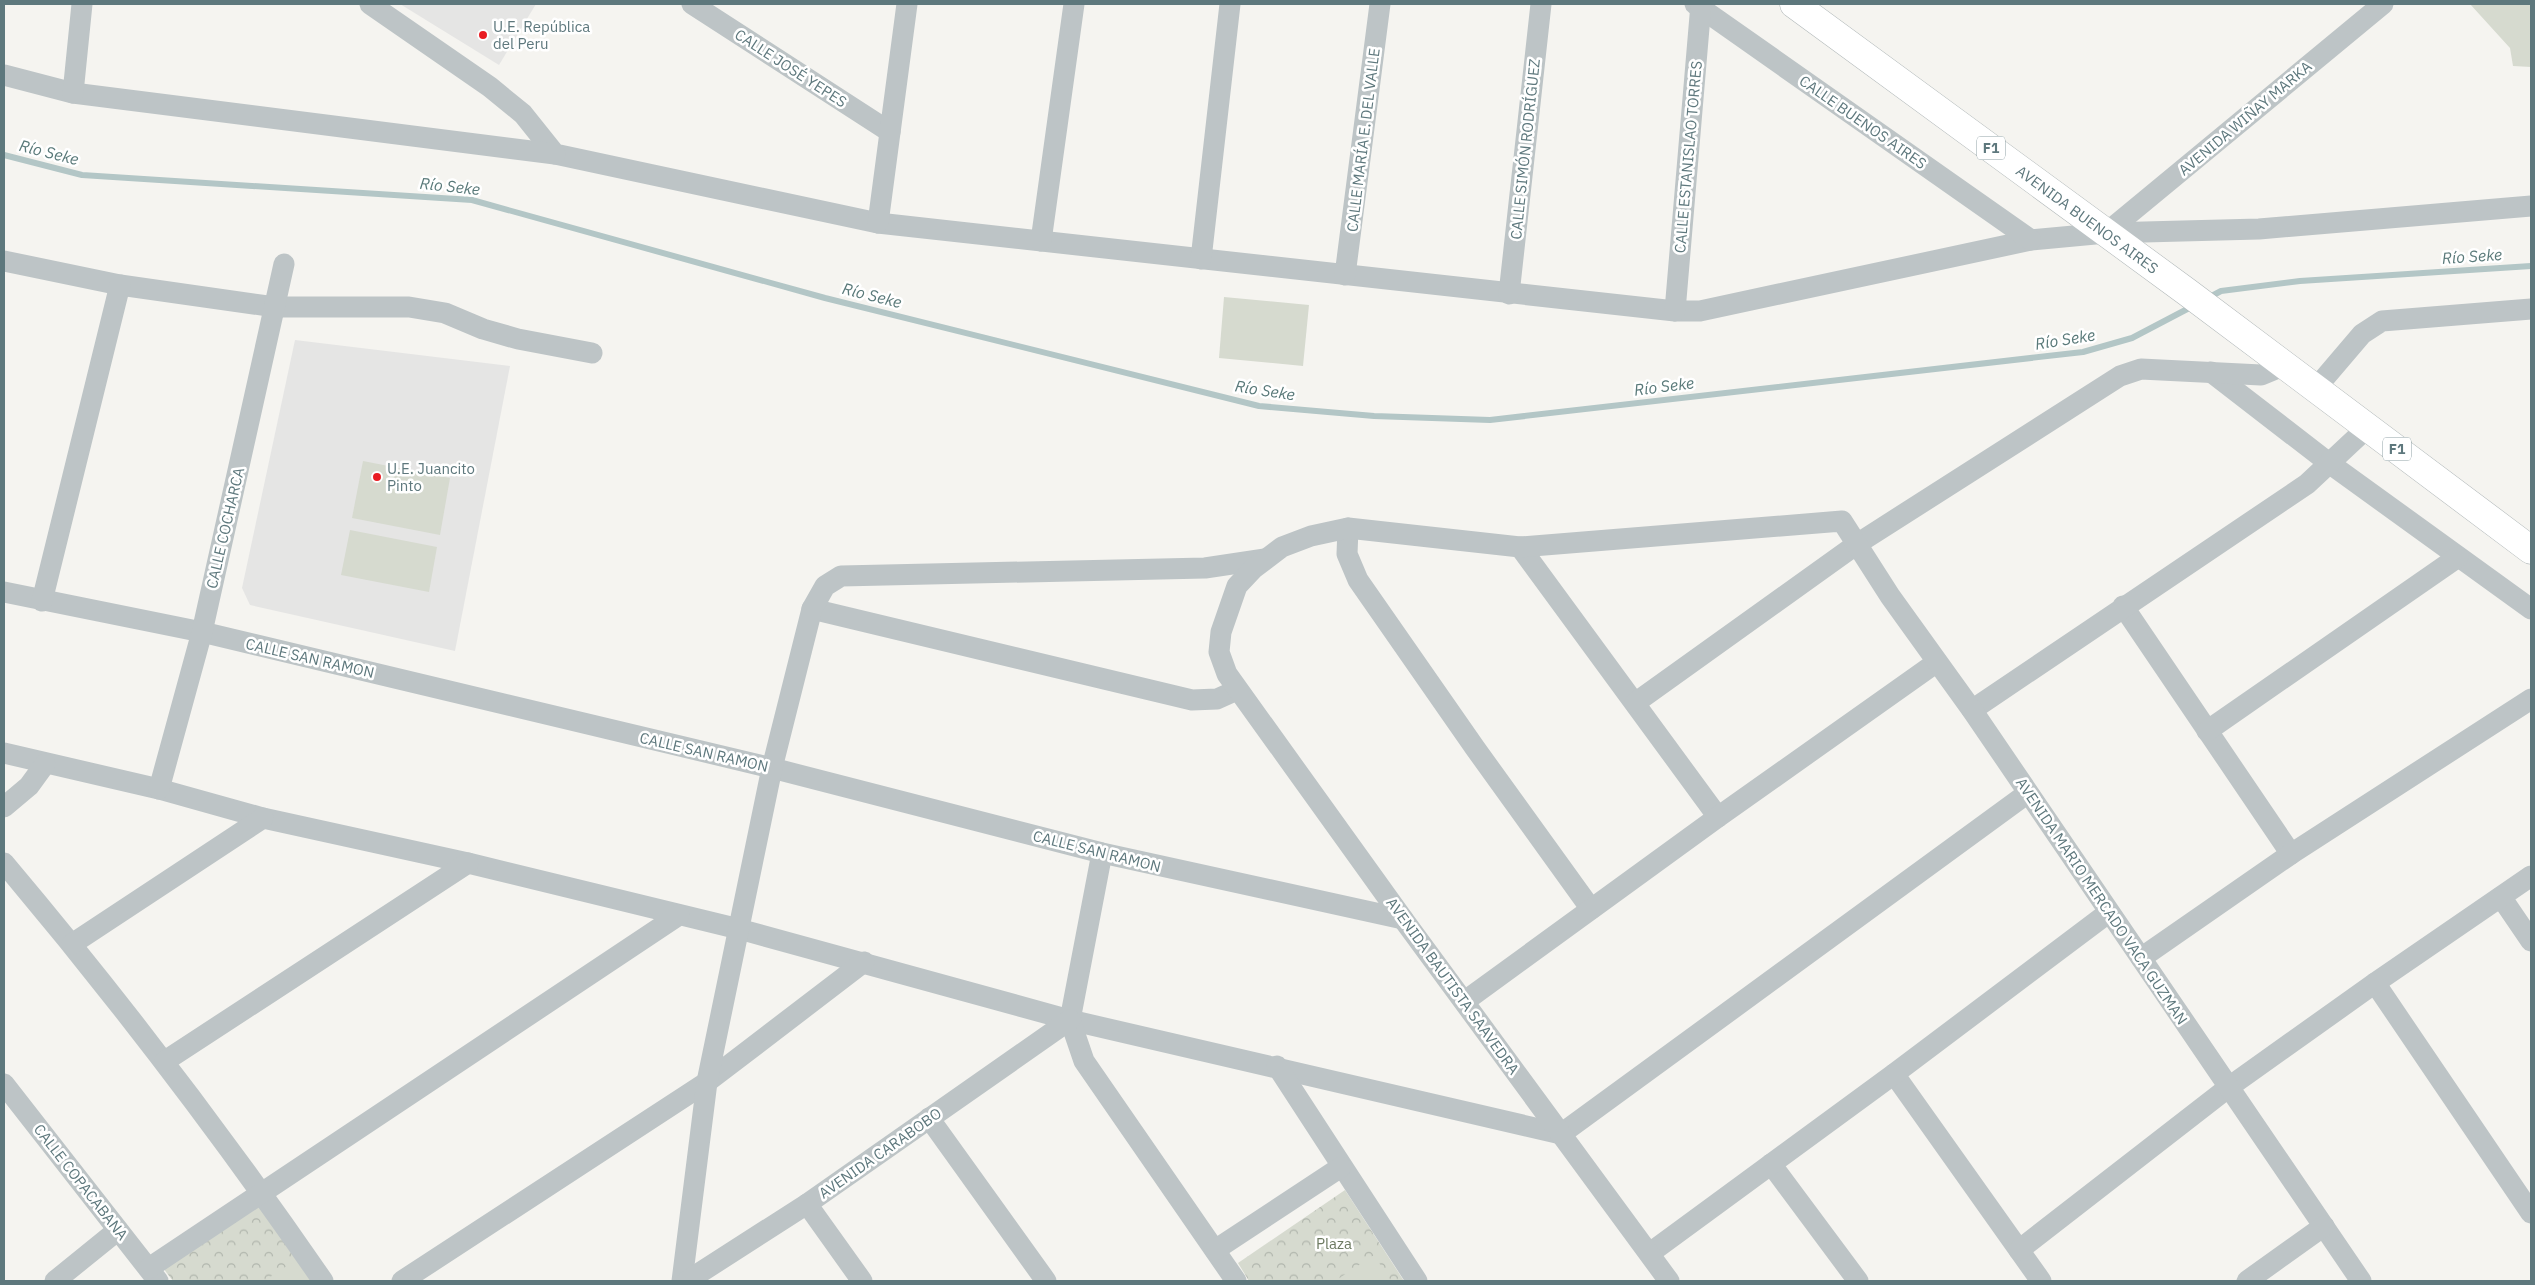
<svg xmlns="http://www.w3.org/2000/svg" width="2535" height="1285" font-family="'IBM Plex Sans',sans-serif">
  <style>
    .built { fill: #e5e5e4 }
    .park { fill: url(#park-crowns) }
    .pitch { fill: #d6dacf }
    .lines { fill: none; stroke-linecap: round; stroke-linejoin: round }
    .stream { stroke: #b3c6c6; stroke-width: 6 }
    .highway-casing { stroke: #b0b7b8; stroke-width: 29 }
    .street { stroke: #bdc4c6; stroke-width: 21 }
    .highway { stroke: #fff; stroke-width: 28 }
    .poi-dot { fill: #e91c22; stroke: #fff; stroke-width: 2 }
    .labels { text-anchor: middle; dominant-baseline: central; stroke-width: 5; stroke-linejoin: round; paint-order: stroke }
    .shield { fill: #fff; stroke: #8ea0a4; stroke-width: 1 }
    .shield-label { font-size: 14px; font-weight: bold; fill: #5e787d }
    .poi-label { font-size: 15px; fill: #5e787d; stroke: #fff; text-anchor: start }
    .street-label { font-size: 15px; fill: #5e787d; stroke: #fff }
    .park-label { font-size: 15px; fill: #6d7a61; stroke: #fff }
    .water-label { font-size: 16px; font-style: italic; fill: #597979; stroke: #fff }
  </style>
  <defs>
    <pattern id="park-crowns" width="20" height="18" patternUnits="userSpaceOnUse" patternTransform="scale(1.25)"><rect width="20" height="18" fill="#d6dacf"/><path d="M2 6a3 3 0 1 1 6 0M12 15a3 3 0 1 1 6 0" fill="none" stroke="#b1b6ad"/></pattern>
  </defs>
  <rect width="100%" height="100%" fill="#f5f4f0"/>
  <g class="built">
    <path d="M400 4H536L499 65Z"/>
    <path d="M295 340 510 366 455 651 250 605 242 588Z"/>
  </g>
  <g class="park">
    <path d="M1345 1190 1404 1281H1249L1238 1263Z"/>
    <path d="M260 1203 312 1281H173L163 1268Z"/>
  </g>
  <g class="pitch">
    <path d="M2470 4H2531V67L2513 66 2510 48Z"/>
    <path d="M1224 297 1309 305 1303 366 1219 358Z"/>
    <path d="M363 461 450 478 440 535 352 518Z"/>
    <path d="M350 530 437 547 429 592 341 575Z"/>
    <path d="M1374 1255 1391 1281H1335Z"/>
    <path d="M293 1262 306 1281H264Z"/>
  </g>
  <g class="lines">
    <g class="stream">
      <path d="M4 155 82 175 472 200 825 298 1259 406 1374 416 1490 420 2083 352 2132 338 2193 306"/>
      <path d="M2206 299 2221 291 2300 281 2531 266"/>
    </g>
    <g class="highway-casing">
      <g id="highway">
        <path id="s1" d="M1794 4 2187 292 2531 550"/>
      </g>
    </g>
    <g class="street">
      <path d="M370 4 490 87 523 114 555 154 878 223 1675 311H1700L2031 240 2106 233 2259 229 2531 206"/>
      <path d="M692 4 890 132"/>
      <path d="M1695 4 2031 240"/>
      <path d="M4 75 73 93 555 154"/>
      <path d="M73 93 82 4"/>
      <path d="M878 223 907 4"/>
      <path d="M2106 233 2383 4"/>
      <path d="M1041 241 1074 4"/>
      <path d="M1201 259 1230 4"/>
      <path d="M4 261 120 285 275 307H409L445 313 483 329 518 339 592 353"/>
      <path d="M1345 275 1380 4"/>
      <path d="M1509 294 1541 4"/>
      <path d="M1675 311 1701 4"/>
      <path d="M2211 372 2329 463 2531 609"/>
      <path d="M2316 388 2362 334 2382 321 2531 309"/>
      <path d="M1348 528 1347 554 1358 580 1475 748 1591 909"/>
      <path d="M1520 547 1718 817"/>
      <path d="M4 592 202 632 772 768 1102 853 1403 919"/>
      <path d="M42 601 120 285"/>
      <path d="M2123 606 2291 854"/>
      <path d="M812 609 1192 700 1217 699 1237 690"/>
      <path d="M1635 703 1857 544 2120 376 2141 369 2261 375 2285 365"/>
      <path d="M1972 710 2307 484 2368 427"/>
      <path d="M2207 731 2458 557"/>
      <path d="M4 753 159 789 263 818 468 863 739 929 1070 1020 1561 1134 2028 793"/>
      <path d="M159 789 202 632 284 264"/>
      <path d="M4 807 29 786 45 764"/>
      <path d="M1102 853 1070 1020 1084 1061 1236 1281"/>
      <path d="M4 863C117 997 223 1136 323 1281"/>
      <path d="M2501 897 2531 941"/>
      <path d="M72 944 263 818"/>
      <path d="M2141 958 2291 854 2531 699"/>
      <path d="M2375 983 2531 1213"/>
      <path d="M1465 1001 1718 817 1937 662"/>
      <path d="M165 1061 468 863"/>
      <path d="M1277 1066 1417 1281"/>
      <path d="M1894 1074 2041 1281"/>
      <path d="M4 1084 158 1281"/>
      <path d="M929 1118 1046 1281"/>
      <path d="M1771 1164 1858 1281"/>
      <path d="M807 1204 862 1281"/>
      <path d="M1215 1250 1341 1167"/>
      <path d="M2019 1250 2229 1087 2375 983 2531 876"/>
      <path d="M1650 1253 1894 1074 2108 913"/>
      <path d="M149 1268 679 915"/>
      <path d="M55 1281 118 1230"/>
      <path d="M402 1281 707 1082 864 962"/>
      <path d="M682 1281 707 1082 772 768 812 609 825 586 841 576 1205 568 1265 559"/>
      <path d="M687 1281 807 1204 1070 1020"/>
      <path d="M1669 1281 1403 919 1227 674 1219 652 1221 632 1237 586 1253 569 1282 547 1311 536 1348 528 1520 547 1842 521 1890 596 1972 710 2361 1281"/>
      <path d="M2247 1281 2324 1226"/>
    </g>
    <use href="#highway" class="highway"/>
  </g>
  <g class="poi-dot">
    <circle cx="483" cy="35" r="5"/>
    <circle cx="377" cy="477" r="5"/>
  </g>
  <g class="labels">
    <g class="shield">
      <rect x="1977" y="136.5" width="28" height="23" rx="4"/>
      <rect x="2383" y="437.5" width="28" height="23" rx="4"/>
    </g>
    <g class="shield-label">
      <text x="1991" y="148">F1</text>
      <text x="2397" y="449">F1</text>
    </g>
    <g class="poi-label">
      <text x="493" y="26">U.E. República<tspan x="493" dy="17">del Peru</tspan></text>
      <text x="387" y="468">U.E. Juancito<tspan x="387" dy="17">Pinto</tspan></text>
    </g>
    <g class="street-label">
      <text transform="translate(791 68) rotate(33)">CALLE JOSÉ YEPES</text>
      <text transform="translate(2245 118) rotate(-40)">AVENIDA WIÑAY MARKA</text>
      <text transform="translate(1863 122) rotate(35)">CALLE BUENOS AIRES</text>
      <text transform="translate(1363 140) rotate(-83)">CALLE MARÍA E. DEL VALLE</text>
      <text transform="translate(1525 149) rotate(-84)">CALLE SIMÓN RODRÍGUEZ</text>
      <text transform="translate(1688 157) rotate(-85)">CALLE ESTANISLAO TORRES</text>
      <text stroke="none"><textPath href="#s1" startOffset="364">AVENIDA BUENOS AIRES</textPath></text>
      <text transform="translate(225 528) rotate(-77)">CALLE COCHARCA</text>
      <text transform="translate(310 658) rotate(13)">CALLE SAN RAMON</text>
      <text transform="translate(704 752) rotate(13)">CALLE SAN RAMON</text>
      <text transform="translate(1097 851) rotate(14)">CALLE SAN RAMON</text>
      <text transform="translate(2102 901) rotate(56)">AVENIDA MARIO MERCADO VACA GUZMAN</text>
      <text transform="translate(1453 986) rotate(54)">AVENIDA BAUTISTA SAAVEDRA</text>
      <text transform="translate(880 1153) rotate(-35)">AVENIDA CARABOBO</text>
      <text transform="translate(81 1182) rotate(52)">CALLE COPACABANA</text>
    </g>
    <g class="park-label">
      <text x="1334" y="1243">Plaza</text>
    </g>
    <g class="water-label">
      <text transform="translate(49 152) rotate(14)">Río Seke</text>
      <text transform="translate(450 186) rotate(6)">Río Seke</text>
      <text transform="translate(2472 256) rotate(-4)">Río Seke</text>
      <text transform="translate(872 295) rotate(14)">Río Seke</text>
      <text transform="translate(2065 339) rotate(-9)">Río Seke</text>
      <text transform="translate(1664 386) rotate(-7)">Río Seke</text>
      <text transform="translate(1265 390) rotate(9)">Río Seke</text>
    </g>
  </g>
  <rect width="2535" height="1285" fill="none" stroke="#5e787d" stroke-width="10"/>
</svg>
